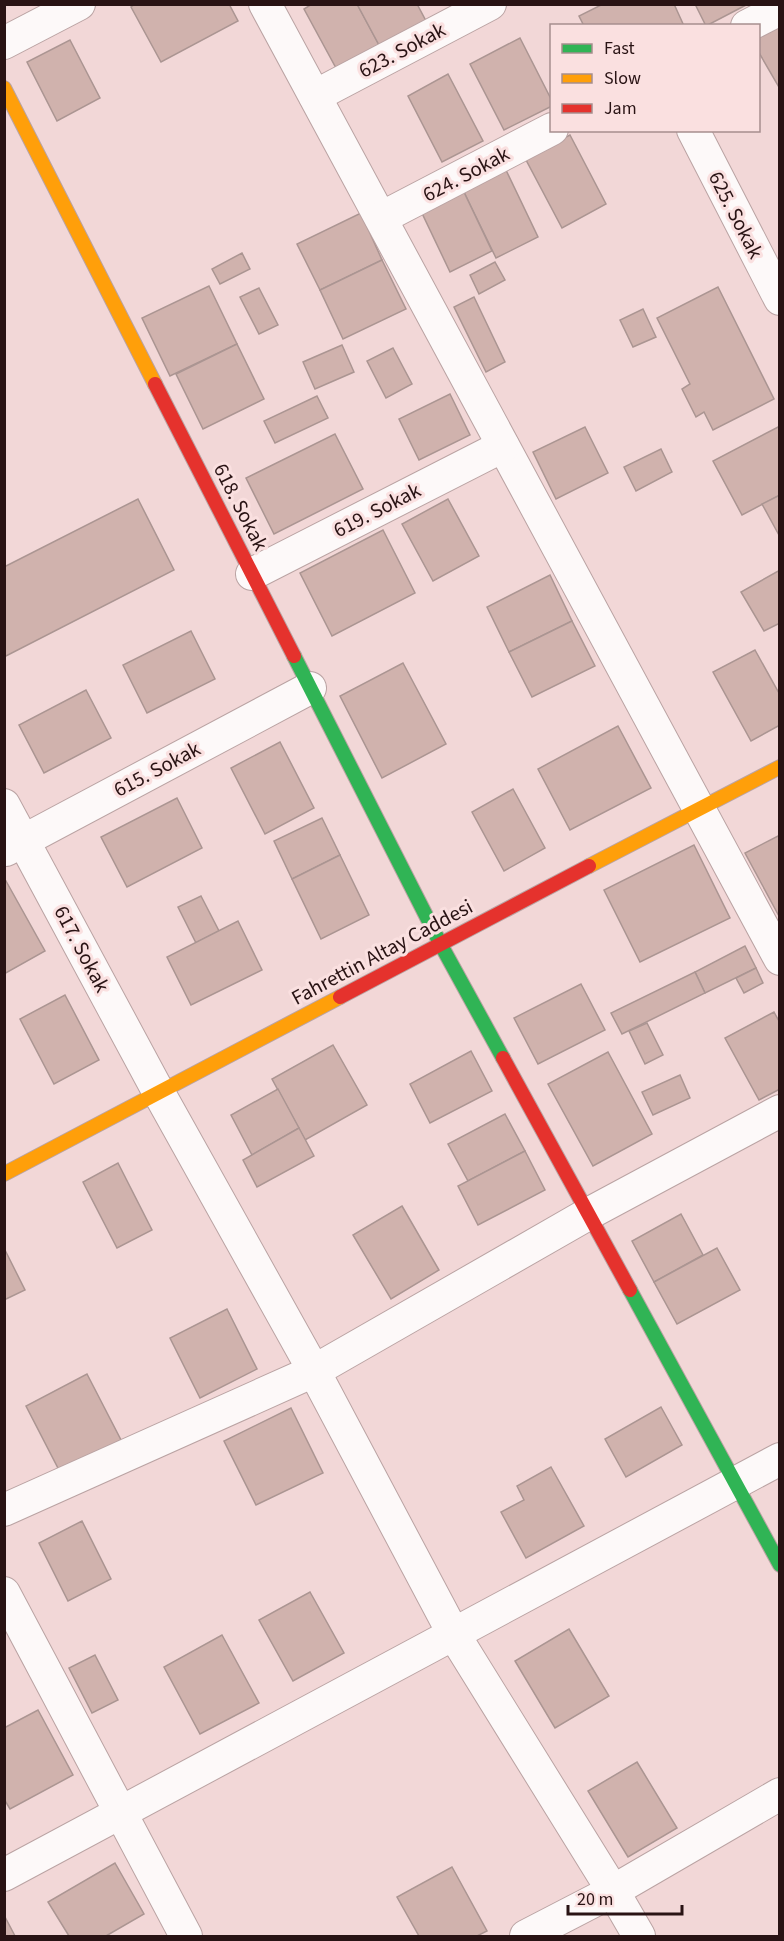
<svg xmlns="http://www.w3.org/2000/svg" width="784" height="1941" font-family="'Source Sans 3',sans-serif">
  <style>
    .building { fill: #d0b2ad; stroke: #ab9592; stroke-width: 1.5 }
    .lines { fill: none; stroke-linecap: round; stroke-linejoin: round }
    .street-casing { stroke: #baa3a3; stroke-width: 34 }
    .fast-casing { stroke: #baa3a3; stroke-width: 16 }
    .slow-casing { stroke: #baa3a3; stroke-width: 16 }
    .jam-casing { stroke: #baa3a3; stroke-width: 16 }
    .street { stroke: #fdf9f9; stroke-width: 32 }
    .fast { stroke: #30b455; stroke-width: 14 }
    .slow { stroke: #ff9f0a; stroke-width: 14 }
    .jam { stroke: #e5322d; stroke-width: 14 }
    .labels { text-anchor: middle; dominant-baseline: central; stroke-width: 6; stroke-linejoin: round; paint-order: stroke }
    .street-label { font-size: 21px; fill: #291314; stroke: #fae0e0 }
  </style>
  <rect width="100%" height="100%" fill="#f2d7d7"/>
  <g class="building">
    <path d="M135 4H229L238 21 161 62 131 7Z"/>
    <path d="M312 4H357L379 45 336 68 304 9Z"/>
    <path d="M357 4H417L426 21 379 45Z"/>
    <path d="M603 4H674L684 26H584L579 16Z"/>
    <path d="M695 4H748L706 26Z"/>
    <path d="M780 26V89L758 51V38Z"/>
    <path d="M520 38 552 101V106L504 130 470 64Z"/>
    <path d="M70 40 100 98 57 121 27 62Z"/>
    <path d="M448 74 483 141 442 162 408 96Z"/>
    <path d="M570 135 606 204 562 228 525 158Z"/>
    <path d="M505 168 538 237 496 258 462 188Z"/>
    <path d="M462 188 492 251 450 272 420 209Z"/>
    <path d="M361 213 382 260 320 290 297 244Z"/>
    <path d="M242 253 250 269 220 284 212 269Z"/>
    <path d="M382 260 406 309 343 339 320 290Z"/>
    <path d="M495 262 505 280 479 294 470 275Z"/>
    <path d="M209 286 237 344 170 376 142 318Z"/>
    <path d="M718 287 774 399 713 430 704 412 696 417 682 389 690 384 657 318Z"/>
    <path d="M259 288 278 325 259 334 240 297Z"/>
    <path d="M474 297 505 362 486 372 454 307Z"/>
    <path d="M643 309 656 337 633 347 620 320Z"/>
    <path d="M237 344 264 399 203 429 176 374Z"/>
    <path d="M342 345 354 372 315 389 303 362Z"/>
    <path d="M393 348 412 384 386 398 367 361Z"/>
    <path d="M450 394 470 435 419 460 399 419Z"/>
    <path d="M317 396 328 418 275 443 264 421Z"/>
    <path d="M780 426V495L742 515 713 461Z"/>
    <path d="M585 427 608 473 556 499 533 452Z"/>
    <path d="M335 434 363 489 274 534 246 478Z"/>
    <path d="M661 449 672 472 636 491 624 467Z"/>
    <path d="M780 495V537L762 504Z"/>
    <path d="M138 499 174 570 4 657V567Z"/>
    <path d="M448 499 479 556 433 581 402 524Z"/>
    <path d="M383 530 415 593 332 636 300 573Z"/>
    <path d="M780 570V623L764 631 741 592Z"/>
    <path d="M550 575 572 621 509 652 487 607Z"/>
    <path d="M572 621 595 666 532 697 509 652Z"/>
    <path d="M191 631 215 679 147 713 123 665Z"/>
    <path d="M755 650 780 695V725L751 741 713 672Z"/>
    <path d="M403 663 446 744 382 778 340 696Z"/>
    <path d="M86 690 111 738 44 773 19 725Z"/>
    <path d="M618 726 651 788 570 830 538 769Z"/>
    <path d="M280 742 314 808 265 834 231 768Z"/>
    <path d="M513 789 545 848 504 871 472 812Z"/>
    <path d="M177 798 202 848 127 887 101 837Z"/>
    <path d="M322 818 340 855 292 879 274 841Z"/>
    <path d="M780 835V918L745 853Z"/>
    <path d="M694 845 730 918 640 962 604 890Z"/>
    <path d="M340 855 369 915 321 939 292 879Z"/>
    <path d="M6 881 45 951 4 974V882Z"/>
    <path d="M201 896 219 931 196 943 178 907Z"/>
    <path d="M238 921 262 970 191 1005 167 957Z"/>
    <path d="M745 946 756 968 705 993 695 972Z"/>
    <path d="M756 968 763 983 744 993 736 978Z"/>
    <path d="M695 972 705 993 622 1034 611 1013Z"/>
    <path d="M581 984 605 1030 538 1064 514 1018Z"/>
    <path d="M65 995 99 1060 54 1084 20 1019Z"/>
    <path d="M774 1012 780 1023V1089L759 1100 725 1038Z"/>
    <path d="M647 1023 663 1055 645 1064 629 1031Z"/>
    <path d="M333 1045 367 1105 305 1140 272 1079Z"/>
    <path d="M471 1051 492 1091 430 1123 410 1084Z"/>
    <path d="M608 1052 652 1134 593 1166 548 1084Z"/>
    <path d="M680 1075 690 1098 653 1115 642 1092Z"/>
    <path d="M278 1089 299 1128 252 1155 231 1115Z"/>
    <path d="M505 1114 525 1151 468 1181 448 1144Z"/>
    <path d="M299 1128 314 1156 257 1187 243 1160Z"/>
    <path d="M525 1151 545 1190 478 1225 458 1186Z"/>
    <path d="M118 1163 152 1230 117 1248 83 1182Z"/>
    <path d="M402 1206 439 1270 391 1299 353 1235Z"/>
    <path d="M681 1214 703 1255 654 1282 632 1241Z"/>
    <path d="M717 1248 740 1290 677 1324 654 1282Z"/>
    <path d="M5 1250 25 1290 4 1300V1250Z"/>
    <path d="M227 1309 257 1369 200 1398 170 1338Z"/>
    <path d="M87 1374 121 1440 60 1472 26 1406Z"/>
    <path d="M661 1407 682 1445 626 1477 605 1439Z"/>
    <path d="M291 1408 323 1473 256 1505 224 1441Z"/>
    <path d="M551 1467 584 1526 526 1558 501 1512 524 1500 517 1486Z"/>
    <path d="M82 1521 111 1579 68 1601 39 1543Z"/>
    <path d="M310 1592 344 1653 293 1681 259 1620Z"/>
    <path d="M569 1629 609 1696 555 1728 515 1661Z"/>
    <path d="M222 1635 259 1703 200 1734 164 1667Z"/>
    <path d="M95 1655 118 1700 92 1713 69 1668Z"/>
    <path d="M38 1710 73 1775 10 1809 4 1799V1728Z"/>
    <path d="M637 1762 677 1828 628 1857 588 1791Z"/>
    <path d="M115 1863 144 1914 106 1936H69L48 1902Z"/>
    <path d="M452 1867 487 1931 477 1936H419L397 1897Z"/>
    <path d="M4 1915 15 1936H4Z"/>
  </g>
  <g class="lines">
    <g class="street-casing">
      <g id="street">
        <path d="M265 4 780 959"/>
        <path d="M747 26 780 9"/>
        <path d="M4 43 79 4"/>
        <path d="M315 96 490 4"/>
        <path d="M693 130 780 299"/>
        <path d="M381 218 552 129"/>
        <path d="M252 574 503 446"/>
        <path d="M4 805 159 1093 314 1371 453 1633 613 1891 639 1936"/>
        <path d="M6 850 310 688"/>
        <path d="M4 1510 314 1371 588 1214 780 1111"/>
        <path d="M4 1593 186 1936"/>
        <path d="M4 1875 780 1459"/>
        <path d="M526 1936 613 1891 780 1794"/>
      </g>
    </g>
    <g class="fast-casing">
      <g id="fast">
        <path d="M294 656 441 945 503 1058"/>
        <path d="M630 1290 780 1565"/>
      </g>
    </g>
    <g class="slow-casing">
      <g id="slow">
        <path d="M4 88 155 384"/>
        <path d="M589 866 780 767"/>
        <path d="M4 1174 340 997"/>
      </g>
    </g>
    <g class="jam-casing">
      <g id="jam">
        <path d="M155 384 294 656"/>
        <path d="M340 997 589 866"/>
        <path d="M503 1058 630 1290"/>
      </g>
    </g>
    <use href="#street" class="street"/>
    <use href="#fast" class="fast"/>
    <use href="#slow" class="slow"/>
    <use href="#jam" class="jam"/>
  </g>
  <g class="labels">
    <g class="street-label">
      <text transform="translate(402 50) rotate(-28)">623. Sokak</text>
      <text transform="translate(466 174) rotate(-28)">624. Sokak</text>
      <text transform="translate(736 215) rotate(63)">625. Sokak</text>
      <text transform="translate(241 507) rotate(63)">618. Sokak</text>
      <text transform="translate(377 510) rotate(-27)">619. Sokak</text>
      <text transform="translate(157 769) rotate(-28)">615. Sokak</text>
      <text transform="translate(82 949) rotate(62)">617. Sokak</text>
      <text transform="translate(382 952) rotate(-28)">Fahrettin Altay Caddesi</text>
    </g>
  </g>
  <rect width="784" height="1941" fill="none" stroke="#291314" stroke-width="12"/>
  <rect x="550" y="24" width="210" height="108" fill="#fae0e0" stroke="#a68e8e" stroke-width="1.5"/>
  <rect x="562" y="44" width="30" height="9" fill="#30b455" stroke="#a68e8e" stroke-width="1.5"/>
  <text x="604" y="54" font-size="18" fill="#291314">Fast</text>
  <rect x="562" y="74" width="30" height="9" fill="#ff9f0a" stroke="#a68e8e" stroke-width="1.5"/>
  <text x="604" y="84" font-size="18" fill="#291314">Slow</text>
  <rect x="562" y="104" width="30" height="9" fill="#e5322d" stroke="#a68e8e" stroke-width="1.5"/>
  <text x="604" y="114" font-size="18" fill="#291314">Jam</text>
  <path d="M568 1905v9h114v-9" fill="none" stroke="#291314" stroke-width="3"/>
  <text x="577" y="1905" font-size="18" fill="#291314" stroke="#fae0e0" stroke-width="4.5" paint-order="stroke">20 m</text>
</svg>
